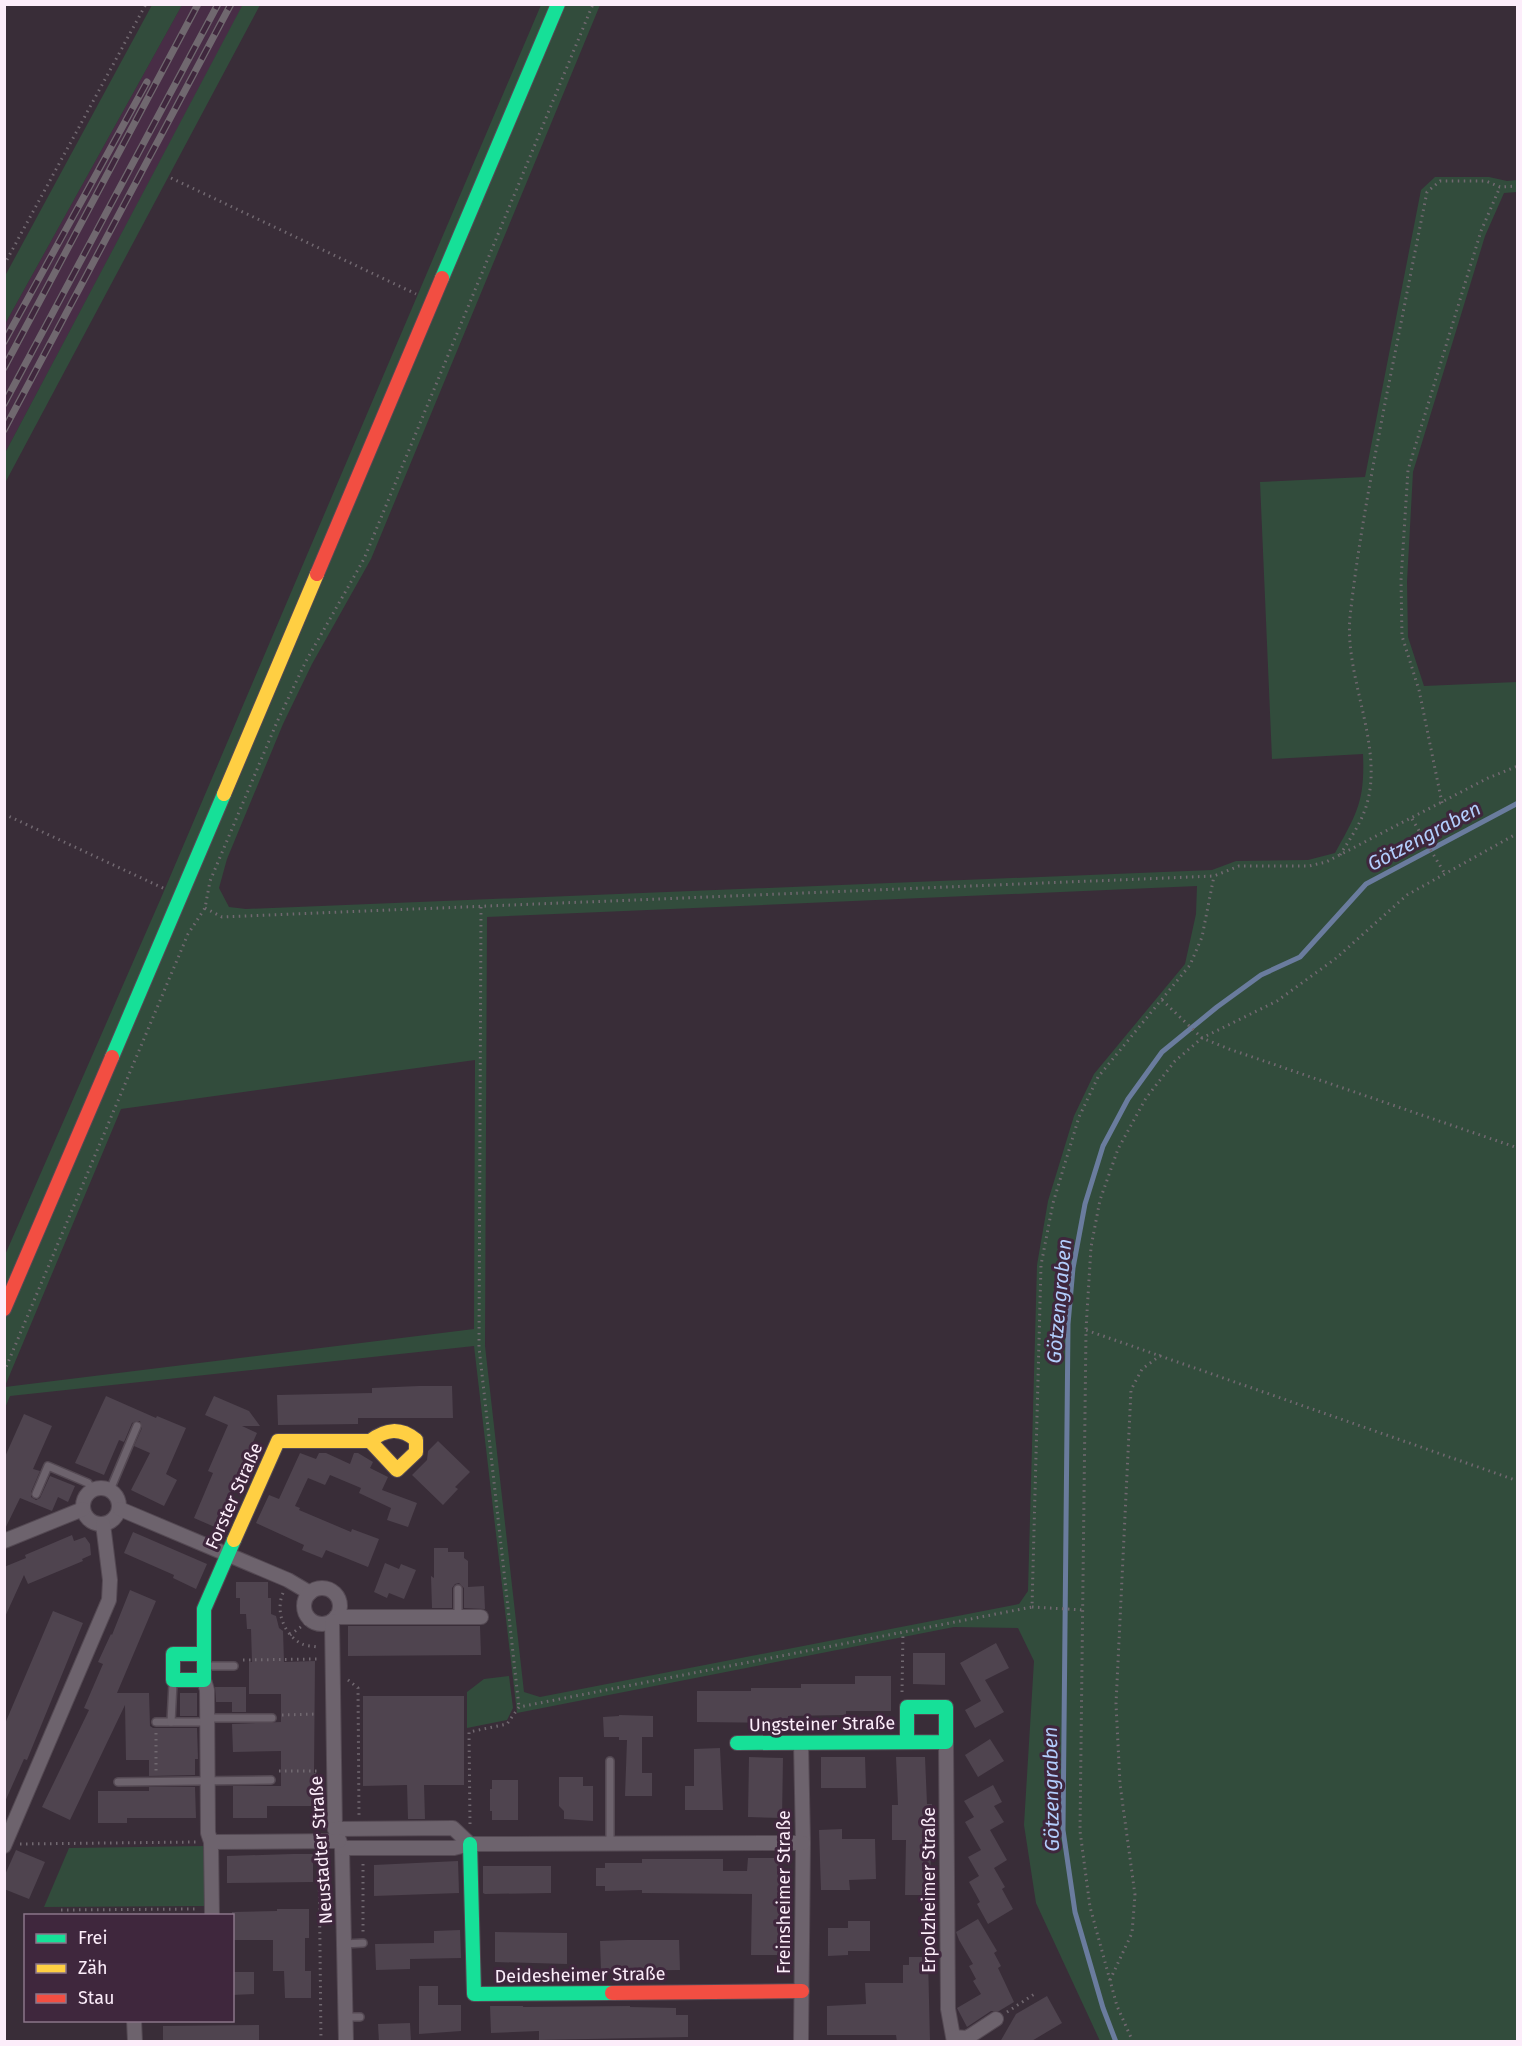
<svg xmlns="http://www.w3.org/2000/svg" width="1522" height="2046" font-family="'Fira Sans',sans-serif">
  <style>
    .built { fill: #482d46 }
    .green { fill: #324c3c; fill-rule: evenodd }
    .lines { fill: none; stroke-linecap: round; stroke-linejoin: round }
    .stream { stroke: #6a7c9e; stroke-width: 5 }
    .building { fill: #4f444f }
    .lane-casing { stroke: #544953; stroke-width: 10 }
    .street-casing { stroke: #544953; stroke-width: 16 }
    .fast-casing { stroke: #544953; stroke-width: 16 }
    .slow-casing { stroke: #544953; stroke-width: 16 }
    .jam-casing { stroke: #544953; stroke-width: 16 }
    .path { stroke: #716870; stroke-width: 3; stroke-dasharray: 1.5 4.5; stroke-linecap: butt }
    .lane { stroke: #6d636d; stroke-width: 7 }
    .street { stroke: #6d636d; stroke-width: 14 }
    .fast { stroke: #16e098; stroke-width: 14 }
    .slow { stroke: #ffcf43; stroke-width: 14 }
    .jam { stroke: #f24e42; stroke-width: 14 }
    .rail-casing { stroke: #70686f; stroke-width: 7 }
    .rail { stroke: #3f273d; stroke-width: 4.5; stroke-dasharray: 14; stroke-linecap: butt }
    .labels { text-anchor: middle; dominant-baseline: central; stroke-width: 6; stroke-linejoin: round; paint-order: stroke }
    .street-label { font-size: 18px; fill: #fcedfa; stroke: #3f273d }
    .water-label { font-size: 20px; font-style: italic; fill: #b2cdfc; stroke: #3f273d }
  </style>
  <rect width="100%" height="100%" fill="#392d38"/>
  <path class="built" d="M182 5H243L5 453V324Z"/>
  <g class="green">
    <path d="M243 4 260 5 5 483V453Z"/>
    <path d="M152 5H182L5 324V276Z"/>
    <path d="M541 5H600L371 559 312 664 283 724 227 859 219 888 229 907 246 909 1212 870 1236 861 1308 860 1335 853C1357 813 1365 801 1363 754L1272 759 1260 482 1365 477 1421 190 1435 177H1489L1507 181 1517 180V192L1504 193 1485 236 1413 472 1407 582 1408 637 1424 686 1517 682V2041H1100L1036 1903 1024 1825 1034 1661 1018 1628 954 1627 517 1713 474 1346 10 1396 5 1408V1387L474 1329 475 1060 121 1109 5 1386V1255L161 898ZM1197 886 1196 914 1185 964 1094 1074 1074 1116 1048 1201 1037 1265 1028 1591 1019 1604 540 1697 524 1692 485 1346 487 917Z"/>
    <path d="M509 1676 513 1708 507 1720 467 1728V1692L484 1679Z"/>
    <path d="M205 1846V1906L44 1907 69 1848Z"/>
  </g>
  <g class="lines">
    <path class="stream" d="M1116 2042 1103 2008 1075 1912 1063 1830 1068 1324 1073 1268 1085 1204 1103 1146 1128 1099 1162 1052 1217 1007 1261 975 1300 957 1366 884 1518 803"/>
  </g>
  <g class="building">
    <path d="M419 1386H452L453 1418H358V1424L278 1425 277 1395 372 1393V1388Z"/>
    <path d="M106 1396 156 1418 157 1416 186 1428 166 1474 177 1480 164 1506 131 1490 150 1453 134 1446 142 1428 140 1421H136L132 1423 124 1442 119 1440 104 1475 75 1463Z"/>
    <path d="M214 1396 249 1411 260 1426H242L257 1433 229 1497 237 1500 224 1531 194 1518 213 1473 208 1471 228 1425 205 1415Z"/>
    <path d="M24 1414 52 1426 33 1469 40 1471 31 1492V1497L36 1500 40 1498 50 1476 75 1486 68 1502 58 1497 52 1511 20 1498 4 1531V1459Z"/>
    <path d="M438 1441 470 1472 455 1487 458 1489 443 1505 412 1475 427 1460 428 1451Z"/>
    <path d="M300 1453 316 1459 319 1453H326L350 1464 354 1453H358L373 1462 370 1468 388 1477 382 1490 417 1503 408 1527 387 1520 391 1508 359 1493 361 1488 330 1475 325 1485 308 1478 295 1506 300 1508 299 1510 351 1532 352 1529 379 1539 368 1567 326 1550 322 1558 302 1550 304 1545 256 1523 269 1495 279 1499Z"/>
    <path d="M133 1532 207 1564 196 1589 173 1578 174 1575 124 1553Z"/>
    <path d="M72 1535 74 1541 85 1537 90 1544 91 1555 82 1559 83 1561 28 1584 24 1575 4 1619V1567L26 1558 25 1555Z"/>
    <path d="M434 1548H448V1552H464V1558L468 1561V1587L484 1586 485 1609 464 1608V1588L459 1583 455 1584 452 1588V1608H432L431 1576 434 1578Z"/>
    <path d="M385 1563 399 1569 401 1564 416 1570 404 1599 389 1593 387 1598 374 1592Z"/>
    <path d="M236 1582H268V1598H271V1614L276 1616 279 1628 283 1631 284 1662 315 1661 314 1773H316V1806H267V1818H233V1786H281V1751L233 1752 232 1724 281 1722V1694H249V1662H252L251 1629H247L246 1614H240V1598H236Z"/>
    <path d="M130 1590 156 1601 117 1693H149L150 1726 153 1728H197L198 1759H195V1775L149 1776V1760H126L125 1705 70 1820 42 1807 89 1710 84 1708 103 1664 98 1662 111 1634 112 1635Z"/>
    <path d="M53 1611 83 1623 27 1760 24 1759 4 1804V1726Z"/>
    <path d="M348 1626H480L481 1655 348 1656Z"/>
    <path d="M996 1643 1009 1668 985 1680 1004 1712 975 1728 965 1710 981 1701 960 1663Z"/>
    <path d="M913 1653H945V1685L913 1684Z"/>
    <path d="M855 1676H891V1711H846V1715L788 1716V1723L697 1722V1691H751V1688H801V1684H855Z"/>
    <path d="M215 1687H246V1712H232V1702H216Z"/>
    <rect x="180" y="1693" width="17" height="23"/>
    <path d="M363 1696H464V1785H424L425 1819H408L407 1785 363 1786Z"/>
    <path d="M619 1715 653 1716V1737H642V1773H652V1796H625L627 1740H619V1737H604L603 1717 619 1716Z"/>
    <path d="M990 1739 1004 1761 978 1777 965 1755Z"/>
    <path d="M720 1748 723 1810H685V1786H694V1749Z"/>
    <path d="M749 1757 783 1758 782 1818 748 1817Z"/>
    <path d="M821 1757H865L866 1788H821Z"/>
    <path d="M896 1757H925L927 1804H932L930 1895H905L906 1840H892V1805H898Z"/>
    <path d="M559 1777H583V1786H593V1821L564 1819V1811L559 1806Z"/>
    <path d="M492 1780H518V1820H492V1811H490V1789H492Z"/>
    <path d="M993 1785 1002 1802 994 1806 1004 1822 990 1830 1007 1860 994 1868 1005 1887 1002 1889 1013 1909 988 1924 977 1904 980 1902 969 1882 979 1876 968 1857 981 1850 965 1822 974 1817 964 1801Z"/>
    <path d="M149 1787H195L196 1818H127V1823H98V1791H149Z"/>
    <path d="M842 1829V1839H875L876 1879 849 1880 850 1890H821L819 1830Z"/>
    <path d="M16 1850 45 1862 29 1899 4 1889V1877Z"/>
    <path d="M293 1854H313V1882L227 1883V1856Z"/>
    <path d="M748 1858H782L779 1930H782V1955H751L752 1894 642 1893V1890L605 1891V1886H596V1868H605V1863H642V1859H723V1871H747Z"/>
    <path d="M458 1861 459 1893 374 1896V1865Z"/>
    <path d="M483 1866H551V1893L485 1894 483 1893Z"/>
    <path d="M277 1909H309V1938H305V1971H311V1998H285L284 1971H273V1940H232V1912L277 1911Z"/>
    <path d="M978 1919 997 1951 994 1953 1001 1966 998 1968 1014 2002 999 2011H991L967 2027 957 2008 981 1994 973 1981 976 1979 969 1966 973 1964 959 1940 956 1932Z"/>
    <path d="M848 1921H870V1951H848V1955L828 1956V1928H848Z"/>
    <path d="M460 1930 461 1958 410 1959V1969L376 1970 375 1944 434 1943V1931Z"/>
    <path d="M495 1932 567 1933V1964L495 1962Z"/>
    <path d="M627 1940H679L680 1970 601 1971 600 1941Z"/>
    <path d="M909 1957H928L930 2042H897L896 2035H827V2006L866 2004 865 1983H903V1965H909Z"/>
    <path d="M232 1972H254V1994L232 1995Z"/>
    <path d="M419 1986H438V2005H461V2031L419 2034Z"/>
    <path d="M1047 1996 1062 2023 1030 2042H1000L1016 2014Z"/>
    <path d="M490 2006H523V2007L630 2006V2007L676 2008V2015H688V2037L539 2040V2031L491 2033Z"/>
    <path d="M410 2023 411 2042H379L378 2024Z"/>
    <path d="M259 2025V2042H163V2026Z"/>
  </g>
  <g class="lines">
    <g class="lane-casing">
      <g id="lane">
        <path d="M110 1490 137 1426"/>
        <path d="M36 1494 48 1466 88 1483 92 1490"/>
        <path d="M458 1589V1617"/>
        <path d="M207 1666H234"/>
        <path d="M207 1718H272"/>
        <path d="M156 1722H207"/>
        <path d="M171 1722 173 1683"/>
        <path d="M610 1761V1843"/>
        <path d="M118 1782 271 1780"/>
        <path d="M344 1944 363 1943"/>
        <path d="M346 2017H360"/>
      </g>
    </g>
    <g class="street-casing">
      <g id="street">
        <circle cx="101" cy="1506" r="18"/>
        <path d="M120 1509 288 1580 310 1593"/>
        <path d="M4 1541 83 1509"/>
        <circle cx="322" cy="1606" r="18"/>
        <path d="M336 1617H481"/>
        <path d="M332 1621 335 1829 342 1848 346 2042"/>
        <path d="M204 1680 207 1690 208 1833 211 1842"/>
        <path d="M946 1742 948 2009 954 2042"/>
        <path d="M801 1743 803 1843 801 2042"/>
        <path d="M335 1829 453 1828 470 1844"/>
        <path d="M4 1846 109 1600 110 1580 103 1524"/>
        <path d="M342 1848H454L470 1844 803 1843"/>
        <path d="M212 1916 211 1842 339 1841"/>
        <path d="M134 2020 135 2042"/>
        <path d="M954 2037 967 2038 996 2019"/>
      </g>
    </g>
    <g class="fast-casing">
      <g id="fast">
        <path d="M442 278 558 4"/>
        <path d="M112 1057 224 794"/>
        <path d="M204 1654H173V1680H204V1609L234 1540"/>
        <path d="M737 1743 946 1742V1707H907V1741"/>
        <path d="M470 1844 474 1994 612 1993"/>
      </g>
    </g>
    <g class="slow-casing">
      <g id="slow">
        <path d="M224 794 317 574"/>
        <path d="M234 1540 278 1441H370C386 1429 400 1427 416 1440V1452L397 1470 370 1441"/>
      </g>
    </g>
    <g class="jam-casing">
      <g id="jam">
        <path d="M317 574 442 278"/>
        <path d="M4 1309 112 1057"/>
        <path d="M612 1993 802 1991"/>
      </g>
    </g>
    <g class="path">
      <path d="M171 178 416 294"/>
      <path d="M4 265 146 4"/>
      <path d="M1442 803 1419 690 1402 636 1401 580 1408 470 1481 231 1500 187"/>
      <path d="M4 814 165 889"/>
      <path d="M1412 819 1445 874"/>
      <path d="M1340 855C1348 842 1357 829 1363 815 1389 754 1344 681 1350 617 1358 543 1372 471 1386 398 1400 329 1413 261 1427 192L1440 181H1486L1500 187 1518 186"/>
      <path d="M481 907 479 1347 519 1707"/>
      <path d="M205 908 222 917 1214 876 1239 866H1309L1326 862 1488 778 1518 766"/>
      <path d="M1162 1000 1202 1038 1229 1049 1518 1148"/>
      <path d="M1086 1329 1091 1247 1100 1200 1118 1149 1146 1098 1175 1061 1202 1038 1277 1001 1335 959 1407 895 1518 833"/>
      <path d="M4 1372 188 934 205 908 210 881 277 722 306 661 364 559 593 4"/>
      <path d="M283 1593C275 1611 284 1635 302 1644 306 1646 312 1646 317 1647"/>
      <path d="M1032 1607 1083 1610"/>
      <path d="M290 1635 310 1620"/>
      <path d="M243 1660 317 1659"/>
      <path d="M348 1680 358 1688 359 1815"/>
      <path d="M902 1692 903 1632"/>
      <path d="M282 1715 317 1714"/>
      <path d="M156 1733V1772"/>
      <path d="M279 1771H319"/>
      <path d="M470 1824 469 1732 507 1724 519 1707 1032 1607 1041 1265 1053 1203 1079 1117 1098 1077 1190 965 1202 937 1214 876"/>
      <path d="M20 1844 196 1842"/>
      <path d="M319 1854 321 2042"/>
      <path d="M363 1864V1932"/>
      <path d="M61 1910 197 1909"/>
      <path d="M1110 1980 1132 1933 1135 1895 1120 1784 1116 1704 1131 1390 1142 1369 1161 1355"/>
      <path d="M1007 2012 1036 1993"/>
      <path d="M1133 2042 1117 2006 1090 1907 1080 1831 1086 1330 1518 1481"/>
    </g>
    <use href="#lane" class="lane"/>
    <use href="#street" class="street"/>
    <use href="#fast" class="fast"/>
    <use href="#slow" class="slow"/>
    <use href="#jam" class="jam"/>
    <g class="rail-casing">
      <g id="rail">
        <path d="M4 342 147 82"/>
        <path d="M4 368 198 4"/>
        <path d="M4 404 218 4"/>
        <path d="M4 430 231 4"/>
      </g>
    </g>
    <use href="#rail" class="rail"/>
  </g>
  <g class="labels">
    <g class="street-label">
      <text transform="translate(234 1496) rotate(-66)">Forster Straße</text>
      <text transform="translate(822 1724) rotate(-1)">Ungsteiner Straße</text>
      <text transform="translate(321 1850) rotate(-94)">Neustadter Straße</text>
      <text transform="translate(929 1890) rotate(-90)">Erpolzheimer Straße</text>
      <text transform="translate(784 1892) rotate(-90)">Freinsheimer Straße</text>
      <text transform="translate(580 1975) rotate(-1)">Deidesheimer Straße</text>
    </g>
    <g class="water-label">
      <text transform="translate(1424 836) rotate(-28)">Götzengraben</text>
      <text transform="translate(1059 1301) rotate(-85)">Götzengraben</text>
      <text transform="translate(1051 1789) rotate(-91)">Götzengraben</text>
    </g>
  </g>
  <rect width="1522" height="2046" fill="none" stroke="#fcedfa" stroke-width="12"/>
  <rect x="24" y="1914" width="210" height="108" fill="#3f273d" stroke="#8b7689" stroke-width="1.5"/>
  <rect x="36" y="1934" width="30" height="9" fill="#16e098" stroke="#8b7689" stroke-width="1.5"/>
  <text x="78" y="1944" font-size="18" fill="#fcedfa">Frei</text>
  <rect x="36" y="1964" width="30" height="9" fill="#ffcf43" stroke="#8b7689" stroke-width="1.5"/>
  <text x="78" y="1974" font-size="18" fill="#fcedfa">Zäh</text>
  <rect x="36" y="1994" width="30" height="9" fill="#f24e42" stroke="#8b7689" stroke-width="1.5"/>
  <text x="78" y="2004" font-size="18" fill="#fcedfa">Stau</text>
</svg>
